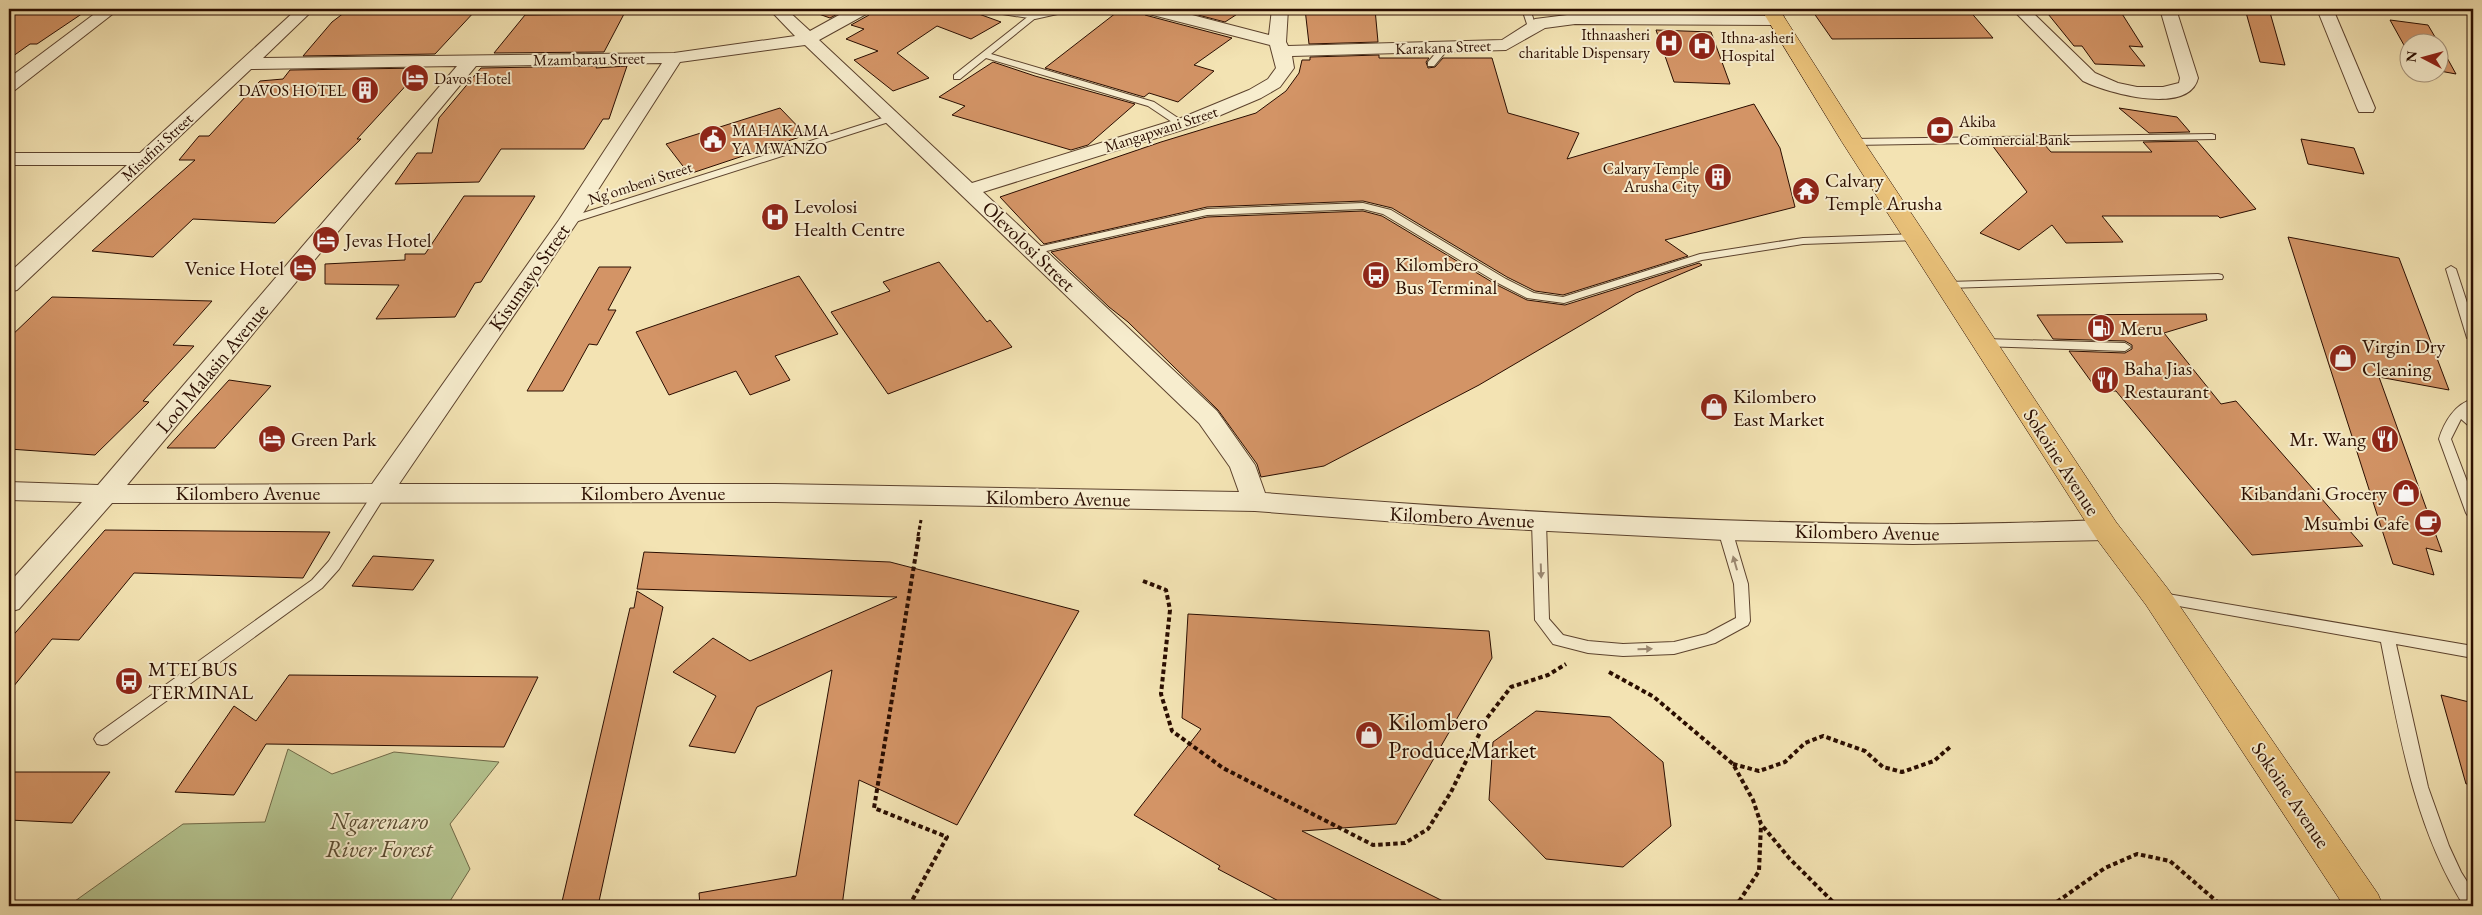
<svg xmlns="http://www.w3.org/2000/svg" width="2482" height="915" font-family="'EB Garamond',serif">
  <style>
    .green { fill: #b5c591; stroke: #706948 }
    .building { fill: #d39466; stroke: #2a0d00 }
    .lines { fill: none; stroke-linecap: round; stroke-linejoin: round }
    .lane-casing { stroke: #5c422d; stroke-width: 2 }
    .street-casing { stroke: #5c422d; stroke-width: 2 }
    .primary-casing { stroke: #2a0d00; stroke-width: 1 }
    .path-far1 { stroke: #2a0d00; stroke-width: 3; stroke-dasharray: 4 2.5; stroke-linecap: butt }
    .path { stroke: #2a0d00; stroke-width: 4; stroke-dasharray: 4.5 3; stroke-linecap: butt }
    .lane { fill: #f7edce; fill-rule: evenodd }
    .street { fill: #f7edce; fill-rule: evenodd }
    .primary { fill: #eac27a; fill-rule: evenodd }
    .rail-casing { stroke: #2a0d00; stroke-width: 4 }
    .rail { stroke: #f7edce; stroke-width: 2.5; stroke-dasharray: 8; stroke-linecap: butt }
    .oneway { fill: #9b8871 }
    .labels { text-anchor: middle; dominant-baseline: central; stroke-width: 4; stroke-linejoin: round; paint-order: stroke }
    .far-poi-label { font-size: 16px; fill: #2a0d00; stroke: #f7edce; text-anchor: start }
    .far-street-label { font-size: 16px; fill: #2a0d00; stroke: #f7edce }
    .poi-label { font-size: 20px; fill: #2a0d00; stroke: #f7edce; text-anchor: start }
    .street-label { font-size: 20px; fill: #2a0d00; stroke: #f7edce }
    .near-poi-label { font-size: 24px; fill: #2a0d00; stroke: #f7edce; text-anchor: start }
    .near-park-label { font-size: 24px; font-style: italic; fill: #5b4d33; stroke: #f7edce }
  </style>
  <rect width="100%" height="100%" fill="#f3e3b3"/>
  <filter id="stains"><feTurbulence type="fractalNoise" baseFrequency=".004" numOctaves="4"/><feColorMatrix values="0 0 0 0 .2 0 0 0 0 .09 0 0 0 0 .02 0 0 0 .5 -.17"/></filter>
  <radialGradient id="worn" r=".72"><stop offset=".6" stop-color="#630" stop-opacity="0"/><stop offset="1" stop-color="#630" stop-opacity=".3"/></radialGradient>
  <path class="green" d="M288 749 332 774 394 752 499 762 450 824 470 869 447 906H68L183 824 265 822Z"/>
  <g class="building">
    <path d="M9 9H89L37 44H30L9 59Z"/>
    <path d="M349 9H460L459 10H476L435 54 303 56 332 22Z"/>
    <path d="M817 9H847L830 18 816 13Z"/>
    <path d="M872 9H965L1001 22 971 39 937 26 897 53 929 78 893 91 854 60 878 51 846 39 864 29 851 25 869 15Z"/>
    <path d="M1121 9H1141L1145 15 1232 38 1194 65 1214 71 1178 102 1149 93 1144 97 1045 68Z"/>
    <path d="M1175 9H1245L1225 22Z"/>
    <path d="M1305 9H1375L1378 42 1309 44Z"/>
    <path d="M1811 9H1968L1993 38 1832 39Z"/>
    <path d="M2044 9H2119L2143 47 2129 46 2145 66 2095 64 2082 46H2074Z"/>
    <path d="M2245 9H2269L2285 65 2260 62Z"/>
    <path d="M624 14 604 52 494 53 525 15Z"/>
    <path d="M2390 20 2428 25 2438 42H2410V56Z"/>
    <path d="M1656 30 1711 32 1730 84 1674 82Z"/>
    <path d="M2440 45 2456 74 2440 71Z"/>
    <path d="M1379 55V58H1429L1426 62 1428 68 1435 67 1443 58H1492L1508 113 1579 133 1567 159 1754 104 1780 148 1795 207 1665 240 1688 256 1563 295 1535 291 1507 277 1392 208 1363 201 1207 207 1044 244 1000 197 1161 142 1256 113 1286 91 1299 73 1302 60H1310V57Z"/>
    <path d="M993 62 1035 76 1135 104 1088 145 1071 150 952 115 965 106 939 97Z"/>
    <path d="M597 66 596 68 627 66 609 119H603L584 149H501L479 182 395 184 417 153H432L439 118 481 68Z"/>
    <path d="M422 68 357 139H361L275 223 193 219 153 257 92 251 195 160H179L199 136H209L260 81 283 79 290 70Z"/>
    <path d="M780 108 806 135 689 174 666 144Z"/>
    <path d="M2119 108 2177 117 2190 132 2149 133Z"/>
    <path d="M2301 139 2354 148 2364 174 2308 164Z"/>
    <path d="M2197 141 2256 209 2220 218 2218 216H2102L2123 242 2066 243 2052 225 2019 250 1980 233 2027 192 1992 145 2044 144 2051 152H2152L2143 142Z"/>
    <path d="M464 196H535L481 282 475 283 455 317 376 319 399 285 325 284V264L405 260V254H425Z"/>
    <path d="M1363 211 1382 216 1497 285 1527 300 1565 305 1699 263 1702 265 1636 293 1479 385 1324 466 1261 477 1257 464 1218 410 1128 322 1109 307 1051 252 1207 217Z"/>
    <path d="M2288 237 2399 258 2449 390 2379 377 2442 552 2426 548 2434 575 2393 564Z"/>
    <path d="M939 262 987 322 990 320 1012 347 888 394 831 312 890 291 883 282Z"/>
    <path d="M599 267H631L608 310H616L597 345 589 344 563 391H527Z"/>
    <path d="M799 276 838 334 775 356 790 380 750 395 736 371 669 395 636 332Z"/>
    <path d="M52 297 212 301 173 345 194 346 143 401 149 402 95 455 9 449V338Z"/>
    <path d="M2206 314 2207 320 2164 333 2221 404 2236 401 2363 546 2252 555 2116 391H2098L2069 351 2125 353 2132 349V345L2125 341 2053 339 2037 315Z"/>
    <path d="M229 380 271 386 215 448H167Z"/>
    <path d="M105 530 330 532 303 578 134 573 79 640 52 639 9 692V640Z"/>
    <path d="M644 552 890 562 1079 611 957 825 859 780 842 906H700L699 893 796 876 832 670 757 707 735 753 689 746 716 696 673 672 713 638 750 661 897 597 637 589Z"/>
    <path d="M373 556 434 560 413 590 352 586Z"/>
    <path d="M637 591 663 607 598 906H561L630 608H634Z"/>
    <path d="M1188 614 1489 631 1492 658 1396 824 1302 831 1453 906H1288L1218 869 1220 866 1134 815 1201 729 1182 718Z"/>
    <path d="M289 675 538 677 504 747 266 744 234 795 175 792 234 706 256 721Z"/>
    <path d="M2441 695 2473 703V783L2466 784Z"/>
    <path d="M1536 711 1610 717 1663 762 1671 826 1623 867 1546 859 1489 800 1493 742Z"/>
    <path d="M9 772H110L72 823 9 820Z"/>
  </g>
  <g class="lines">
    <g class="lane-casing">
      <g id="lane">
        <path d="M1522 9H1530L1536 27 1535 29 1528 27Z"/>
        <path d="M1633 9H1641L1646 20 1645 22H1639Z"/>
        <path d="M1035 11 1039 14 1038 16 991 54 1154 102 1184 122V126H1178L1148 106 986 58 960 79H954V75Z"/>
        <path d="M1442 46 1449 48 1434 66H1428V62Z"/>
        <path d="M892 115 897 118 895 120 572 223H564L563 221 564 219Z"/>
        <path d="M2212 134 2215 135V139L1853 145 1848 142 1853 139Z"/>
        <path d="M1363 203 1391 210 1506 279 1534 293 1563 297 1700 254 1803 238 1917 234 1922 237 1917 240 1803 244 1702 260 1564 303 1527 298 1498 283 1383 214 1363 209 1207 215 1033 254 1028 251 1033 248 1207 209Z"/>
        <path d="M2451 266 2456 269 2473 321V342L2467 338 2446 269Z"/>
        <path d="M2218 274 2222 275 2223 277 2222 279 1948 288 1943 285 1948 282Z"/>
        <path d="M1985 339 2125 343 2131 347 2125 351 1981 346 1979 343 1981 340Z"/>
        <path d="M2473 399V408L2468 412 2473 416V427L2469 426 2461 419 2451 439 2473 497V518L2468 516 2466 513 2439 439C2444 422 2455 404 2473 399Z"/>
        <path d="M380 488 386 493 385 496 339 569 322 588 107 744 102 745 97 744 94 739 97 734 312 580 329 561 375 490Z"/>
        <path d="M1539 517 1544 519 1546 522 1549 619 1563 635 1588 641 1623 644 1674 642 1706 634 1736 618 1734 584 1718 530 1720 527H1730L1732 530 1748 584 1750 621 1748 625 1715 643 1674 654 1623 656 1588 653 1553 644 1535 620 1532 522 1534 519Z"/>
        <path d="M2162 593 2473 646V658L2396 644 2428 787 2449 846 2461 872 2473 891V906H2464C2414 827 2399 732 2381 642L2162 603 2157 602 2155 598 2157 594Z"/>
      </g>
    </g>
    <g class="street-casing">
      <g id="street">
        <path d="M101 9H119L15 90 9 91V78Z"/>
        <path d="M297 9H314L263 58 674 53 795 36 769 9H786L810 31 850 9H870L868 13 819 40 972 183 1181 118 1249 90 1268 79 1276 68 1270 45 1145 13 1143 9H1169L1269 35 1272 9H1288L1286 42 1288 46 1502 40 1535 19 1575 14 1783 16 1785 20 1783 24 1777 25 1575 24 1545 28 1506 50 1292 56 1294 68 1280 87 1261 98 1195 126 983 192 1217 411 1255 465 1265 493C1480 510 1696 523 1911 524 1976 525 2041 522 2106 520L2115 523 2119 530 2115 537 2106 540 1913 544 1725 540 1450 526 1255 511 775 502 112 503 19 609 9 612V583L82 502 9 500V482L98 485 457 66 251 69 17 290 9 292V273L127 165H9V153H140ZM805 45 1199 423 1230 467 1239 492 775 484H399L578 221 680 62ZM662 63 559 220 372 484 127 485 476 66Z"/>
        <path d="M994 9H1064L1062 13 1035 19 996 13Z"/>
        <path d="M2012 9H2029L2095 73 2118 83 2137 87H2163L2179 83 2180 78 2160 9H2176L2198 78C2189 116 2107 93 2083 81Z"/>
        <path d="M2317 9H2333L2375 108 2373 112H2359L2357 108Z"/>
      </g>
    </g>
    <g class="primary-casing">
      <path id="primary" d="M1761 9H1779L1864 142 2116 522 2168 589 2378 894 2383 906H2344L2146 605 2096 538 1842 142Z"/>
    </g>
    <path class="path-far1" d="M918 536 921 520"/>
    <g class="path">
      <path d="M1143 581 1166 590 1170 610 1161 694 1172 731 1223 768 1373 845 1405 843 1428 829 1451 792 1487 718 1511 687 1548 675 1566 664"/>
      <path d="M1609 672 1654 697 1733 764 1753 800 1761 824 1789 858 1837 906"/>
      <path d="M1733 764 1759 771 1785 762 1805 743 1823 736 1865 751 1883 767 1902 772 1934 761 1950 747"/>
      <path d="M909 906 947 837 874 808 919 535"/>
      <path d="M1733 906 1740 900 1759 871 1761 825"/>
      <path d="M2051 906 2105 868 2137 854 2170 861 2222 906"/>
    </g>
    <use href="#lane" class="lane"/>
    <use href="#street" class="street"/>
    <use href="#primary" class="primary"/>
    <g class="rail-casing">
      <path id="rail" d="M2469 9 2473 16"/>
    </g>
    <use href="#rail" class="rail"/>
  </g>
  <defs><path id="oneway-solid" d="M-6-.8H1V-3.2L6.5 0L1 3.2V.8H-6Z" transform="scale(1.25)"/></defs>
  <g class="oneway">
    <use href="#oneway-solid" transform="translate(1735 563) rotate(-106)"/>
    <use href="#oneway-solid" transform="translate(1541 571) rotate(88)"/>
    <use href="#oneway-solid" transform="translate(1645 649) rotate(-2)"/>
  </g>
  <defs>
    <g id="hospital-disc" transform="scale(1.4375)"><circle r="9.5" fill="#8f2418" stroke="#f7edce"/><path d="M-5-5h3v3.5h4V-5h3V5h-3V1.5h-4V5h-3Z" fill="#fff"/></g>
    <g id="hotel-disc" transform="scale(1.4375)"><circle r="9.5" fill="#8f2418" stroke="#f7edce"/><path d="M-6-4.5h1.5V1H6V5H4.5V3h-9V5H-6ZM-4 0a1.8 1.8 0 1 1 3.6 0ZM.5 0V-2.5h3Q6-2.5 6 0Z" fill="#fff"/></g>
    <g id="building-disc" transform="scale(1.4375)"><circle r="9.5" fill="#8f2418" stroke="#f7edce"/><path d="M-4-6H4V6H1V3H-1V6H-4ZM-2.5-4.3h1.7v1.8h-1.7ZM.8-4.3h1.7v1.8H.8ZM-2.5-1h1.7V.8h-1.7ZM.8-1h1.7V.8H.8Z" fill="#fff"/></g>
    <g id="bank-disc" transform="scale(1.4375)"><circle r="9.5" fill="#8f2418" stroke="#f7edce"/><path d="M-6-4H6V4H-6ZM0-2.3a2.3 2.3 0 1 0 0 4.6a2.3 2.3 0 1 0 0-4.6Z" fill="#fff"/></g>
    <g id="civic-disc" transform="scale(1.4375)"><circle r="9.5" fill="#8f2418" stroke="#f7edce"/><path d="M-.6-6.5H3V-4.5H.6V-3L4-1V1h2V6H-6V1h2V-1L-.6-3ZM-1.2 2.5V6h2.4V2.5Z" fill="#fff"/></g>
    <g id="temple-disc" transform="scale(1.4375)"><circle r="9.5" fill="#8f2418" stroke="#f7edce"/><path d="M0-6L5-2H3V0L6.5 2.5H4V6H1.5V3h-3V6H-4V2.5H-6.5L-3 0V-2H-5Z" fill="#fff"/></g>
    <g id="bus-disc" transform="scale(1.4375)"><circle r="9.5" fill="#8f2418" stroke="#f7edce"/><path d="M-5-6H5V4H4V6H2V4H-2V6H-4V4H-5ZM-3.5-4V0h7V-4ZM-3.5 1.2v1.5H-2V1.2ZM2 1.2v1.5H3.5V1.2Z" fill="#fff"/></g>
    <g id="fuel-disc" transform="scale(1.4375)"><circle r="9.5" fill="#8f2418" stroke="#f7edce"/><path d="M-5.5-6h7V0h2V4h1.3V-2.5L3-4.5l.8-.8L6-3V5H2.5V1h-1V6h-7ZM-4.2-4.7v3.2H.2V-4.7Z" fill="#fff"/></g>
    <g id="shop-disc" transform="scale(1.4375)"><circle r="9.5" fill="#8f2418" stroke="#f7edce"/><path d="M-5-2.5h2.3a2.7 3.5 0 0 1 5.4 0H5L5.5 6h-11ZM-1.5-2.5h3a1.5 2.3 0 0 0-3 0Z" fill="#fff"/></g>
    <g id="restaurant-disc" transform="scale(1.4375)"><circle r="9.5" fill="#8f2418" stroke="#f7edce"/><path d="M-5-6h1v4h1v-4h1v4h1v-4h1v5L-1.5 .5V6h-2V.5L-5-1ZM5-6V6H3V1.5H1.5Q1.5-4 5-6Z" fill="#fff"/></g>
    <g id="cafe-disc" transform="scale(1.4375)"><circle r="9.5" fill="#8f2418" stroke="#f7edce"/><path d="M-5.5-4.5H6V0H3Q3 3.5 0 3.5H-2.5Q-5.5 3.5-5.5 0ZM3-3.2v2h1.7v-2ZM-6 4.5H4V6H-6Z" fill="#fff"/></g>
  </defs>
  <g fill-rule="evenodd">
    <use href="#hospital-disc" x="1669" y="43"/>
    <use href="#hospital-disc" x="1702" y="46"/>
    <use href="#hotel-disc" x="415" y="78"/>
    <use href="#building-disc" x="365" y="90"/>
    <use href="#bank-disc" x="1940" y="130"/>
    <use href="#civic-disc" x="713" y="139"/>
    <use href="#building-disc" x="1718" y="177"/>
    <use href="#temple-disc" x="1806" y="191"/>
    <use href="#hospital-disc" x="775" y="217"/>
    <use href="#hotel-disc" x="326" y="240"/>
    <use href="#hotel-disc" x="303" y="268"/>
    <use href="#bus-disc" x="1376" y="275"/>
    <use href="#fuel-disc" x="2101" y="328"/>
    <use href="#shop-disc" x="2343" y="358"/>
    <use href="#restaurant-disc" x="2105" y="380"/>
    <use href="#shop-disc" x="1714" y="407"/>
    <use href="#hotel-disc" x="272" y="439"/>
    <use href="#restaurant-disc" x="2385" y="439"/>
    <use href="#shop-disc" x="2406" y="493"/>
    <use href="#cafe-disc" x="2428" y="523"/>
    <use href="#bus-disc" x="129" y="681"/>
    <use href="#shop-disc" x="1369" y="735"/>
  </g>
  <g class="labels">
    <g class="far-poi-label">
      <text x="1650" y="34" text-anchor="end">Ithnaasheri<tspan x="1650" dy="18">charitable Dispensary</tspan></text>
      <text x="1721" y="37">Ithna-asheri<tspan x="1721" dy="18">Hospital</tspan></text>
      <text x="434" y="78">Davos Hotel</text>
      <text x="346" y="90" text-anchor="end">DAVOS HOTEL</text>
      <text x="1959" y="121">Akiba<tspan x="1959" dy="18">Commercial Bank</tspan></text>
      <text x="732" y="130">MAHAKAMA<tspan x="732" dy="18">YA MWANZO</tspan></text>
      <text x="1699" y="168" text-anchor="end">Calvary Temple<tspan x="1699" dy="18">Arusha City</tspan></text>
    </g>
    <g class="far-street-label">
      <text transform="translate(1443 47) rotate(-2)">Karakana Street</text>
      <text transform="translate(589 59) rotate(-1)">Mzambarau Street</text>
      <text transform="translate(1161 129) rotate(-18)">Mangapwani Street</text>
      <text transform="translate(157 147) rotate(-43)">Misufini Street</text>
      <text transform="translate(640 183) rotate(-18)">Ng'ombeni Street</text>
    </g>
    <g class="poi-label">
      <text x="1825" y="180">Calvary<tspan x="1825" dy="23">Temple Arusha</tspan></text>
      <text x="794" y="206">Levolosi<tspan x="794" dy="23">Health Centre</tspan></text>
      <text x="345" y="240">Jevas Hotel</text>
      <text x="1395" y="264">Kilombero<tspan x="1395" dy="23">Bus Terminal</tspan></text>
      <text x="284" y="268" text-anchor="end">Venice Hotel</text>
      <text x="2120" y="328">Meru</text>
      <text x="2362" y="346">Virgin Dry<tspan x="2362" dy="23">Cleaning</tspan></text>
      <text x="2124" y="368">Baha Jias<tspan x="2124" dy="23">Restaurant</tspan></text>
      <text x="1733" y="396">Kilombero<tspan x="1733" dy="23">East Market</tspan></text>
      <text x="291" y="439">Green Park</text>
      <text x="2366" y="439" text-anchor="end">Mr. Wang</text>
      <text x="2387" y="493" text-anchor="end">Kibandani Grocery</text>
      <text x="2409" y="523" text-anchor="end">Msumbi Cafe</text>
      <text x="148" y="669">MTEI BUS<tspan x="148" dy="23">TERMINAL</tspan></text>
    </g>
    <g class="street-label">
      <text transform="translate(1029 246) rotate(44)">Olevolosi Street</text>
      <text transform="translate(529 277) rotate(-55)">Kisumayo Street</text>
      <text transform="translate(212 368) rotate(-50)">Lool Malasin Avenue</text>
      <text transform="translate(2062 462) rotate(57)">Sokoine Avenue</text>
      <text x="248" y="493">Kilombero Avenue</text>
      <text x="653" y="493">Kilombero Avenue</text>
      <text transform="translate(1058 498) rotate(1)">Kilombero Avenue</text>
      <text transform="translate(1462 517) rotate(3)">Kilombero Avenue</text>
      <text transform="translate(1867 532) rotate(1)">Kilombero Avenue</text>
      <text transform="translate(2291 795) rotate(56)">Sokoine Avenue</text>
    </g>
    <g class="near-poi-label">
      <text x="1388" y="721">Kilombero<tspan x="1388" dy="28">Produce Market</tspan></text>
    </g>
    <g class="near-park-label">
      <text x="379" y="820">Ngarenaro<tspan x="379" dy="28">River Forest</tspan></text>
    </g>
  </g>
  <rect width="2482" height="915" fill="none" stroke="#f3e3b3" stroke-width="30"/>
  <rect x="10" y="10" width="2462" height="895" fill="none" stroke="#2a0d00" stroke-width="2.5"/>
  <rect x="15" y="15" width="2452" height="885" fill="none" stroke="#2a0d00"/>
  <g transform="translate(2424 58) rotate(276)"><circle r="24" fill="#f7edce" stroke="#a5937c"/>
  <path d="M0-4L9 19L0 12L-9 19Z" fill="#8f2418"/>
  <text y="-8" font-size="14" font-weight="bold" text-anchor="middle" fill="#2a0d00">N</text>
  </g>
  <rect width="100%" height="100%" filter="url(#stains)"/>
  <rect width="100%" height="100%" fill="url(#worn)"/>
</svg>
